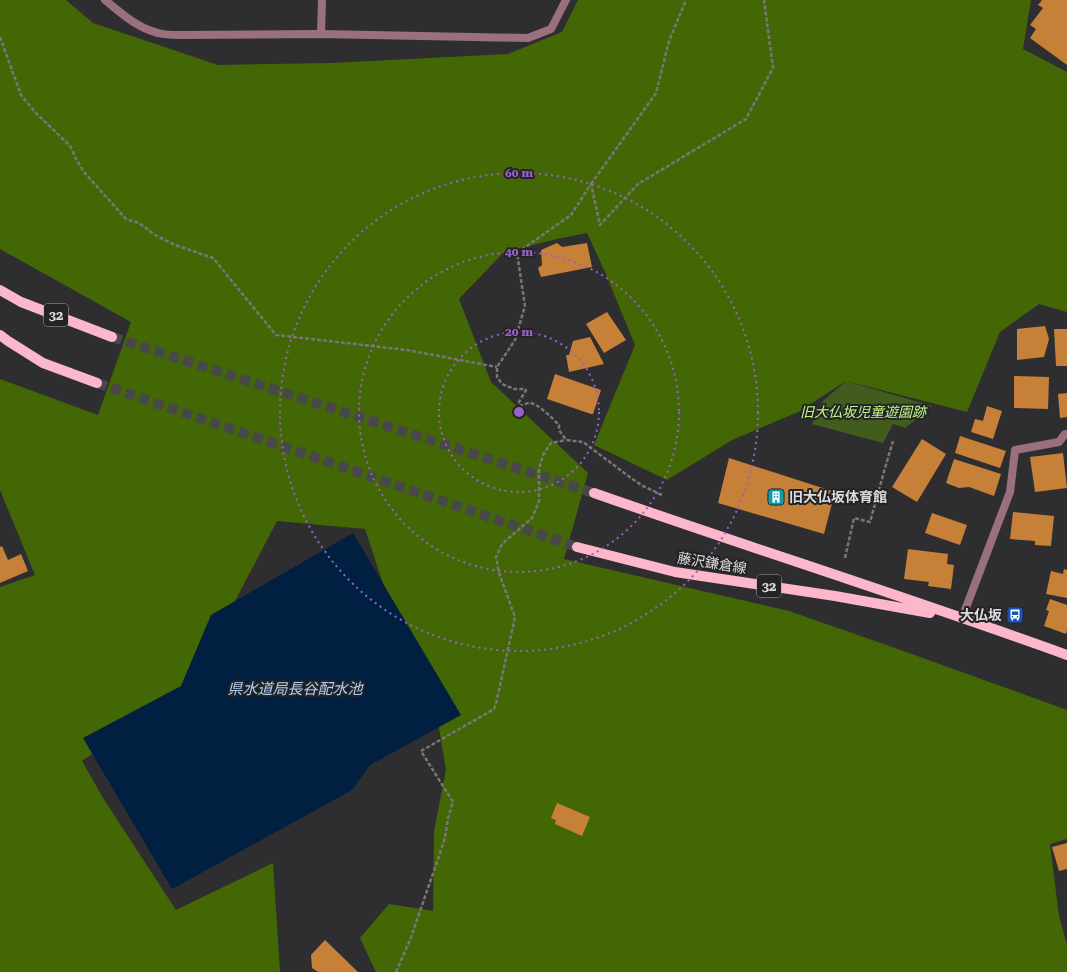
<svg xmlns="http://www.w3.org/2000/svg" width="1067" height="972" font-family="'Roboto Serif','Noto Sans JP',serif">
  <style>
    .green { fill: #415c1d }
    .forest { fill: #446705 }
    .water { fill: #001f41 }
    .building { fill: #c78038 }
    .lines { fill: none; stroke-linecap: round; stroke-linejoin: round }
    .primary-tunnel { stroke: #48484b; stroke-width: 10; stroke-dasharray: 10 5; stroke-linecap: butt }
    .path { stroke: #77777a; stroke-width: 2.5; stroke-dasharray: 4 2; stroke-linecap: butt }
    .service { stroke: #9a707c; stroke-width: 8 }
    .minor { stroke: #9a707c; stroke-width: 8 }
    .primary { stroke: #fcb7ca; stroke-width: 10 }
    .ring { fill: none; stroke: #9861c8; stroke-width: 2; stroke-dasharray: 2 4 }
    .labels { text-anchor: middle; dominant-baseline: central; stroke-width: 4; stroke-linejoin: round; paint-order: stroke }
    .shield { fill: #242427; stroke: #a5a5a7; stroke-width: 1 }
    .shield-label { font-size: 13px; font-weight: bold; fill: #dcdcde }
    .park-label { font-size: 14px; font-style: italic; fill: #c3f886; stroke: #242427 }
    .poi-label { font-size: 14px; font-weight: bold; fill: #dcdcde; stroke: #242427; text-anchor: start }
    .street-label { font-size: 14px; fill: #dcdcde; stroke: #242427 }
    .water-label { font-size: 15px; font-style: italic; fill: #afcff3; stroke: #242427 }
    .centre { fill: #9861c8; stroke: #242427; stroke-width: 2 }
    .ring-label { font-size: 12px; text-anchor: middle; font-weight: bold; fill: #9861c8; stroke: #242427; stroke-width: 4; stroke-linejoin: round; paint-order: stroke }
  </style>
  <rect width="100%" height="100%" fill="#2e2e31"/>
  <path class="green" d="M846 381 932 406 905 428 893 424 883 443 812 424 823 401Z"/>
  <path class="forest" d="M0 0H66L93 23 218 65 332 63 508 54 562 32 578 0H1031L1023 49 1067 72V312L1039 304 1000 332 967 412 846 381 798 412 732 440 667 480 594 445 635 345 605 272 587 233 557 239 504 252 459 299 491 382 588 473 564 559 789 611 895 648 1067 710V839L1050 844 1059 916 1067 945V972H376L360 938 389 904 433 911 434 831 446 770 435 704 408 659 365 529 277 521 190 687 82 761 103 798 176 910 273 863 280 972H0V587L35 575 0 490V379L98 415 131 322 0 249Z"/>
  <path class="water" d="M353 533 461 715 370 765 352 790 172 889 83 738 181 686 211 615Z"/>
  <g class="building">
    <path d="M1042 0H1067V65L1030 38 1036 29 1030 25 1043 8 1038 5Z"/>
    <path d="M557 243 562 247 587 243 592 267 541 277 538 268 542 265 541 250Z"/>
    <path d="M607 312 626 340 604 353 586 324Z"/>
    <path d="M1045 326 1049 339 1044 357 1017 360V329Z"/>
    <path d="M1054 329H1067V366H1056Z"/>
    <path d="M590 337 604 364 569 372 566 355H569L573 341Z"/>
    <path d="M555 374 601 390 593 414H591L547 399Z"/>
    <path d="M1014 376 1049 377 1048 409 1014 408Z"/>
    <path d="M1067 393V417L1060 418 1058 394Z"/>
    <path d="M987 406 1002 411 993 439 971 432 975 419 983 421Z"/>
    <path d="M960 436 1006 451 1000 468 955 453Z"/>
    <path d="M922 439 946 454 917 502 892 487Z"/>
    <path d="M1063 453 1067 488 1035 492 1030 457Z"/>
    <path d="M729 458 835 492 824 534 718 503Z"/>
    <path d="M954 459 1001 474 994 496 969 487 959 488 946 483Z"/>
    <path d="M1013 512 1054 516 1051 546 1035 545V541L1010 539Z"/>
    <path d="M932 513 967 525 960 545 925 533Z"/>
    <path d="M2 546 8 560 21 554 28 571 0 583V547Z"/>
    <path d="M908 549 948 554 947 564 954 565 951 589 928 586 929 582 904 579Z"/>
    <path d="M1064 569 1067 570V598L1046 594 1051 571 1063 574Z"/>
    <path d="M1050 599 1067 605V630L1066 634 1044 626 1049 611 1046 610Z"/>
    <path d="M557 803 590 817 582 836 555 824 556 820 551 818Z"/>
    <path d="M1067 843V869L1059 871 1052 847Z"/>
    <path d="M325 940 358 972H318L312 968 311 955Z"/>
  </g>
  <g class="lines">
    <g class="primary-tunnel">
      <path d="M112 337 594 493"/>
      <path d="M97 383 577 547"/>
    </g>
    <g class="path">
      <path d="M0 37 21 95 35 112 70 146 76 159 84 172 126 219 139 223 155 235 175 245 213 258 276 335 407 350 497 367"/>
      <path d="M591 184 656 93 669 41 686 0"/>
      <path d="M662 495 643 486 631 478 583 442 566 440 559 430V425C553 419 539 404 530 403 527 403 523 405 520 406L519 402 526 390 523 389H514L502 384 497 377V367L515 340 525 306 517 253 571 215 591 184 600 225 638 184 746 119 773 68 764 0"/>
      <path d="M845 558 854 518 870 522 885 468 893 441"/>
      <path d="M396 972 410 940 437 862 445 838 448 818 453 802 421 751 494 709 496 704 515 617 499 573 496 557 502 544 532 518 539 501V469L543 455 551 443 566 440"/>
    </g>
    <path class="service" d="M962 618 1010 492 1015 450 1059 442 1065 434H1067"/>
    <g class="minor">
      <path d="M105 0C121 13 137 28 158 33 165 35 174 35 181 35L321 34 528 38 551 29 566 0"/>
      <path d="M321 34 322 0"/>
    </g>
    <g class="primary">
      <path d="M0 290 21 302 112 337"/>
      <path d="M0 335 8 341 43 363 97 383"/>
      <path d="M594 493C751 548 910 598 1067 655"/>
      <path d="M577 547 675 572 835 596 930 613"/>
    </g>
  </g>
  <g class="ring">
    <circle cx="519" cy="412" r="80"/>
    <circle cx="519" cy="412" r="160"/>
    <circle cx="519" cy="412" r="239"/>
  </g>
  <defs>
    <g id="building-square" transform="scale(0.9)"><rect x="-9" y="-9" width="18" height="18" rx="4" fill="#0f9aa8" stroke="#242427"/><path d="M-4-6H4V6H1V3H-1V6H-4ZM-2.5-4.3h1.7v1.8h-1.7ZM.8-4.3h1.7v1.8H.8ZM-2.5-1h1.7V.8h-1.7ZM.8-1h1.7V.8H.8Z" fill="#fff"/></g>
    <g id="bus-square" transform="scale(0.9)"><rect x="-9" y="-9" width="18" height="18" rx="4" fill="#1a4fb4" stroke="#242427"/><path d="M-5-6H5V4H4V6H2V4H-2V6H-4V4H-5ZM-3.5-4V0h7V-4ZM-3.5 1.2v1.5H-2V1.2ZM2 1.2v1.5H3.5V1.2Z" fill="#fff"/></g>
  </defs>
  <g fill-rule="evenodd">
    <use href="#building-square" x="776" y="497"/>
    <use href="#bus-square" x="1015" y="615"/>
  </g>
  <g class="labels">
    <g class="shield">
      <rect x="44" y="304" width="24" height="22" rx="3"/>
      <rect x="757" y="575" width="24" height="22" rx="3"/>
    </g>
    <g class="shield-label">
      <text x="56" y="315">32</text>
      <text x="769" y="586">32</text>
    </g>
    <g class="park-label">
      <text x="863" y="412">旧大仏坂児童遊園跡</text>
    </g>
    <g class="poi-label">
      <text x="789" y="497">旧大仏坂体育館</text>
      <text x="1002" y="615" text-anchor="end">大仏坂</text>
    </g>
    <g class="street-label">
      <text transform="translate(712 563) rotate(9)">藤沢鎌倉線</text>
    </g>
    <g class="water-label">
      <text x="295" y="689">県水道局長谷配水池</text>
    </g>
  </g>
  <circle cx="519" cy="412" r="6" class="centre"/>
  <g class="ring-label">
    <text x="519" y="177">60 m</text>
    <text x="519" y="256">40 m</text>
    <text x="519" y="336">20 m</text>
  </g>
</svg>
